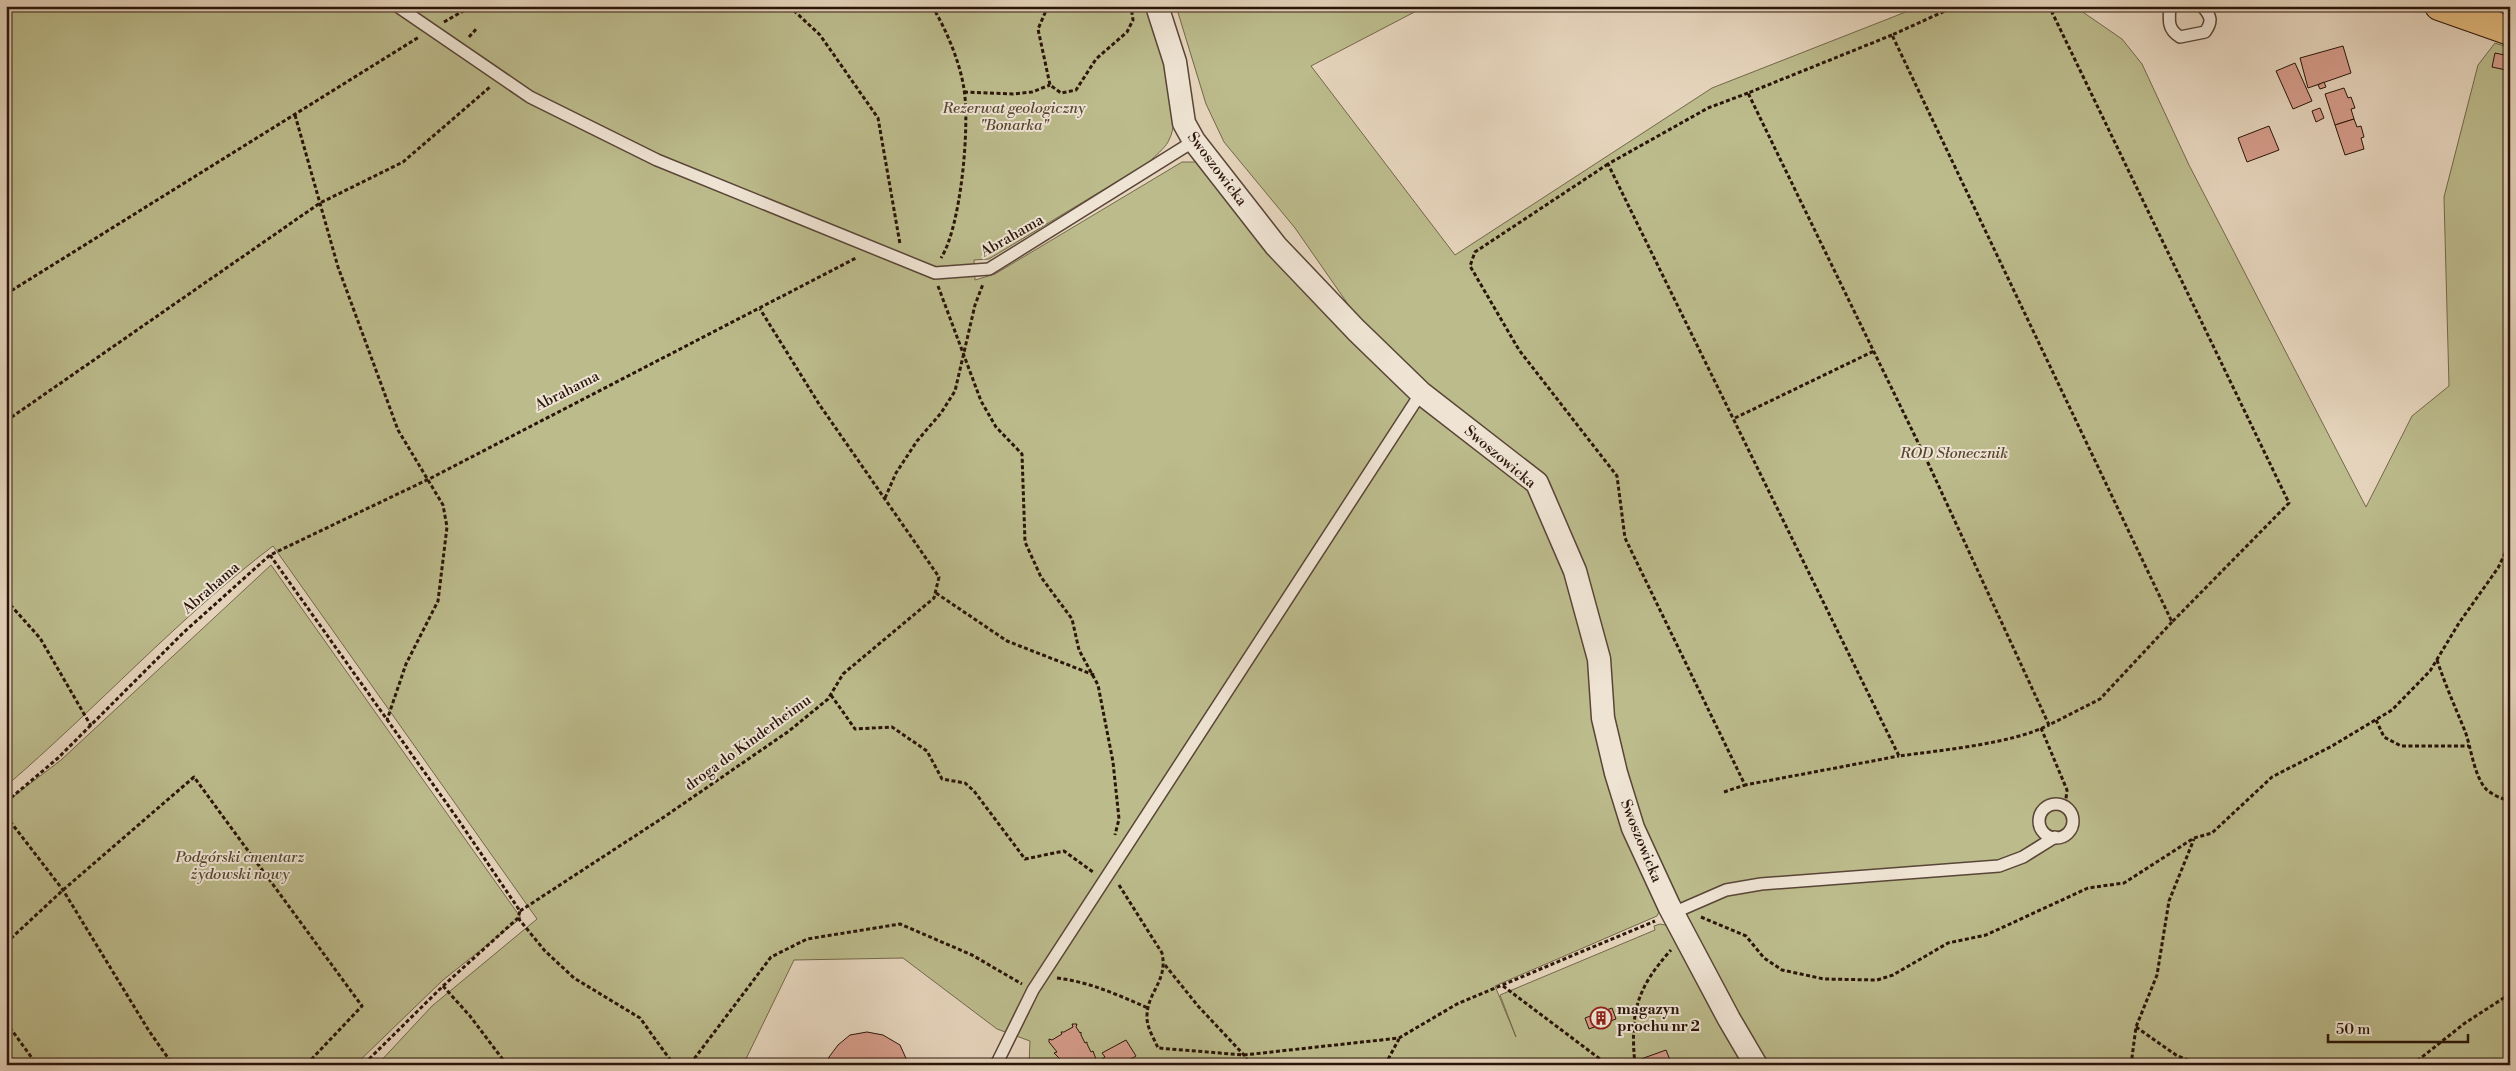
<svg xmlns="http://www.w3.org/2000/svg" width="2516" height="1071" font-family="'Libre Bodoni',serif">
  <style>
    .green { fill: #bcbb8c; stroke: #73684a }
    .building { fill: #d59c8a; stroke: #2a1509 }
    .lines { fill: none; stroke-linecap: round; stroke-linejoin: round }
    .service-casing { stroke: #594536; stroke-width: 14 }
    .minor-casing { stroke: #594536; stroke-width: 25 }
    .primary-casing { stroke: #2a1509; stroke-width: 30 }
    .path { stroke: #2a1509; stroke-width: 3; stroke-dasharray: 4 2.5; stroke-linecap: butt }
    .service { stroke: #efe4d4; stroke-width: 11 }
    .minor { stroke: #efe4d4; stroke-width: 22 }
    .primary { stroke: #e3ba7e; stroke-width: 28 }
    .labels { text-anchor: middle; dominant-baseline: central; stroke-width: 4; stroke-linejoin: round; paint-order: stroke }
    .park-label { font-size: 15px; font-style: italic; fill: #564730; stroke: #efe4d4 }
    .street-label { font-size: 15px; fill: #2a1509; stroke: #efe4d4 }
    .poi-label { font-size: 15px; font-weight: bold; fill: #2a1509; stroke: #efe4d4; text-anchor: start }
  </style>
  <rect width="100%" height="100%" fill="#e6d5bd"/>
  <filter id="stains"><feTurbulence type="fractalNoise" baseFrequency=".004" numOctaves="4"/><feColorMatrix values="0 0 0 0 .2 0 0 0 0 .09 0 0 0 0 .02 0 0 0 .5 -.17"/></filter>
  <radialGradient id="worn" r=".72"><stop offset=".6" stop-color="#630" stop-opacity="0"/><stop offset="1" stop-color="#630" stop-opacity=".3"/></radialGradient>
  <g class="green">
    <path d="M6 6H1148C1159 41 1187 108 1168 142 1164 149 1155 156 1149 162L989 259 974 260 975 280 995 274 1182 162H1198L1535 494 1558 539 1662 906 1657 916 1495 986 1516 1037 1500 995 1655 930 1654 926 1660 924 1676 927 1752 1065H1029L1030 1041 997 1029 903 958 794 960 743 1065H377L432 1006 537 919 273 546C178 618 97 708 6 786Z"/>
    <path d="M1176 6H1426L1311 66 1455 255 1712 88 1921 6H2074L2122 39 2142 64 2189 165 2366 507 2412 416 2449 386 2444 197 2478 65 2495 43 2510 48V1065H1762L1643 840 1540 480 1436 394 1359 320 1295 228 1224 142 1206 104Z"/>
    <path d="M271 565 521 918 443 980 355 1065H6V802L61 760Z"/>
  </g>
  <g class="building">
    <path d="M2343 46 2351 73 2308 88 2300 58Z"/>
    <path d="M2495 53 2509 56 2506 70 2492 67Z"/>
    <path d="M2295 63 2312 101 2293 109 2276 71Z"/>
    <path d="M2324 82 2326 87 2320 89 2318 85Z"/>
    <path d="M2344 88 2348 98 2351 97 2355 108 2351 109 2354 119 2335 125 2325 94Z"/>
    <path d="M2320 108 2324 118 2316 122 2312 111Z"/>
    <path d="M2354 119 2357 127 2361 126 2364 137 2361 138 2364 149 2345 155 2335 125Z"/>
    <path d="M2269 126 2279 150 2247 162 2238 138Z"/>
    <path d="M1612 1008 1616 1019 1589 1029 1585 1018Z"/>
    <path d="M1072 1024H1077L1076 1027 1080 1033 1081 1032V1035L1085 1043 1087 1042V1044L1091 1052 1093 1051 1097 1062 1105 1057 1102 1053 1126 1040 1136 1056 1121 1065H1062L1063 1062 1054 1053 1057 1052 1049 1042V1039L1052 1040 1062 1034 1061 1032H1064L1073 1027Z"/>
    <path d="M867 1032 883 1035 900 1045 909 1065H827L829 1057 838 1045 850 1035Z"/>
    <path d="M1666 1050 1672 1065H1643L1641 1059Z"/>
  </g>
  <g class="lines">
    <g class="service-casing">
      <g id="service">
        <path d="M397 6 530 97 657 160 935 273 989 269 1194 141"/>
        <path d="M2170 6C2169 20 2167 29 2180 37L2205 32C2213 21 2211 16 2202 6"/>
        <circle cx="2056" cy="821" r="17"/>
        <path d="M1673 913 1726 890 1761 884 1999 866 2023 857 2055 837"/>
        <path d="M996 1065 1033 990 1421 393"/>
      </g>
    </g>
    <g class="minor-casing">
      <path id="minor" d="M1157 6 1175 62 1184 123 1194 141 1276 246 1356 330 1421 393 1537 483 1575 571 1599 659 1603 718 1616 773 1633 828 1669 906 1729 1019 1756 1065"/>
    </g>
    <g class="primary-casing">
      <path id="primary" d="M2439 6 2510 31"/>
    </g>
    <g class="path">
      <path d="M789 6 820 35 878 118 900 244"/>
      <path d="M932 6C946 29 960 62 964 89 970 126 961 227 941 258"/>
      <path d="M1048 6 1038 29 1050 85 1061 93 1076 90 1096 59 1127 32 1133 20 1131 6"/>
      <path d="M1956 6 1892 35 2172 622 2289 503 2049 6"/>
      <path d="M2401 6 2417 11"/>
      <path d="M444 22 472 6"/>
      <path d="M1892 35 1748 93 1929 465 2049 725 2100 699 2172 622"/>
      <path d="M469 37 477 28"/>
      <path d="M964 92 1013 94 1032 92 1050 85"/>
      <path d="M1748 93 1708 108 1608 164 1899 756C1942 750 2011 744 2049 725"/>
      <path d="M295 115 338 267 398 430 443 505 447 527 438 601 406 664 387 720"/>
      <path d="M1608 164 1475 252 1470 266 1519 350 1617 476 1625 538 1745 785 1899 756"/>
      <path d="M938 286 981 401 996 427 1022 454 1025 542 1041 577 1072 619 1079 650 1098 685 1113 762 1119 819 1115 835"/>
      <path d="M6 294 419 37"/>
      <path d="M1735 418 1874 351"/>
      <path d="M6 421 320 203 403 162 490 87"/>
      <path d="M885 498 896 473 917 441 941 413 955 391 975 305 983 284"/>
      <path d="M270 555 457 818 520 911 518 918 443 986 363 1065"/>
      <path d="M936 593 1007 641 1094 675"/>
      <path d="M6 600 40 638 91 726"/>
      <path d="M2437 660C2445 684 2455 707 2465 731 2471 747 2474 776 2486 789 2491 794 2503 800 2510 800"/>
      <path d="M831 695 855 729 892 727 927 751 942 779 965 783 974 791 1025 859 1064 851 1093 872"/>
      <path d="M2376 720 2384 737 2401 746H2469"/>
      <path d="M2041 728 2067 790 2065 807"/>
      <path d="M1724 792 1745 785"/>
      <path d="M6 802 58 758 184 632 270 555 429 479 856 258"/>
      <path d="M6 816 63 890 149 1031 173 1065"/>
      <path d="M1119 885 1162 953C1168 981 1148 991 1147 1015 1146 1027 1154 1038 1158 1048L1244 1055 1399 1038 1457 1004 1655 921"/>
      <path d="M520 911 664 817 789 731 828 699 843 674 934 598 939 577 819 404 760 309"/>
      <path d="M1701 917 1746 936 1764 958 1782 970 1824 979 1877 980 1893 975 1948 943 1986 935 2088 888 2124 883 2194 838 2212 833 2272 777 2332 746 2392 710 2430 671 2459 623 2498 568 2510 543"/>
      <path d="M518 918 545 951 574 978 640 1018 674 1065"/>
      <path d="M6 943 63 890 194 777 362 1006 306 1065"/>
      <path d="M1165 965 1198 1006 1244 1055 1250 1065"/>
      <path d="M1057 978C1090 982 1118 995 1148 1008"/>
      <path d="M443 986 470 1016 507 1065"/>
      <path d="M1503 986 1608 1065"/>
      <path d="M6 1022 37 1065"/>
      <path d="M2136 1027 2176 1055 2199 1065"/>
      <path d="M693 1065 694 1059 771 957 807 939 900 924 972 955 1022 984"/>
      <path d="M1385 1065 1399 1039"/>
      <path d="M1635 1065C1630 1013 1636 989 1671 950"/>
      <path d="M2131 1065 2136 1027 2157 975 2169 901 2194 839"/>
      <path d="M2412 1065 2465 1023 2510 994"/>
    </g>
    <use href="#service" class="service"/>
    <use href="#minor" class="minor"/>
    <use href="#primary" class="primary"/>
  </g>
  <defs>
    <g id="building-ring" transform="scale(1.125)"><circle r="9.5" fill="#efe4d4" stroke="#8f2418" stroke-width="1.5"/><path d="M-4-6H4V6H1V3H-1V6H-4ZM-2.5-4.3h1.7v1.8h-1.7ZM.8-4.3h1.7v1.8H.8ZM-2.5-1h1.7V.8h-1.7ZM.8-1h1.7V.8H.8Z" fill="#8f2418"/></g>
  </defs>
  <g fill-rule="evenodd">
    <use href="#building-ring" x="1601" y="1018"/>
  </g>
  <g class="labels">
    <g class="park-label">
      <text x="1014" y="108">Rezerwat geologiczny<tspan x="1014" dy="17">"Bonarka"</tspan></text>
      <text x="1954" y="453">ROD Słonecznik</text>
      <text x="240" y="857">Podgórski cmentarz<tspan x="240" dy="17">żydowski nowy</tspan></text>
    </g>
    <g class="street-label">
      <text transform="translate(1217 169) rotate(53)">Swoszowicka</text>
      <text transform="translate(1012 236) rotate(-30)">Abrahama</text>
      <text transform="translate(567 391) rotate(-27)">Abrahama</text>
      <text transform="translate(1500 457) rotate(40)">Swoszowicka</text>
      <text transform="translate(211 588) rotate(-41)">Abrahama</text>
      <text transform="translate(748 743) rotate(-36)">droga do Kinderheimu</text>
      <text transform="translate(1641 841) rotate(68)">Swoszowicka</text>
    </g>
    <g class="poi-label">
      <text x="1617" y="1009">magazyn<tspan x="1617" dy="17">prochu nr 2</tspan></text>
    </g>
  </g>
  <rect width="2516" height="1071" fill="none" stroke="#e6d5bd" stroke-width="25"/>
  <rect x="8" y="8" width="2501" height="1056" fill="none" stroke="#2a1509" stroke-width="2.5"/>
  <rect x="12" y="12" width="2491" height="1046" fill="none" stroke="#2a1509"/>
  <path d="M2328 1034v8h140v-8" fill="none" stroke="#2a1509" stroke-width="2.5"/>
  <text x="2336" y="1034" font-size="15" fill="#2a1509" stroke="#efe4d4" stroke-width="4" paint-order="stroke">50 m</text>
  <rect width="100%" height="100%" filter="url(#stains)"/>
  <rect width="100%" height="100%" fill="url(#worn)"/>
</svg>
